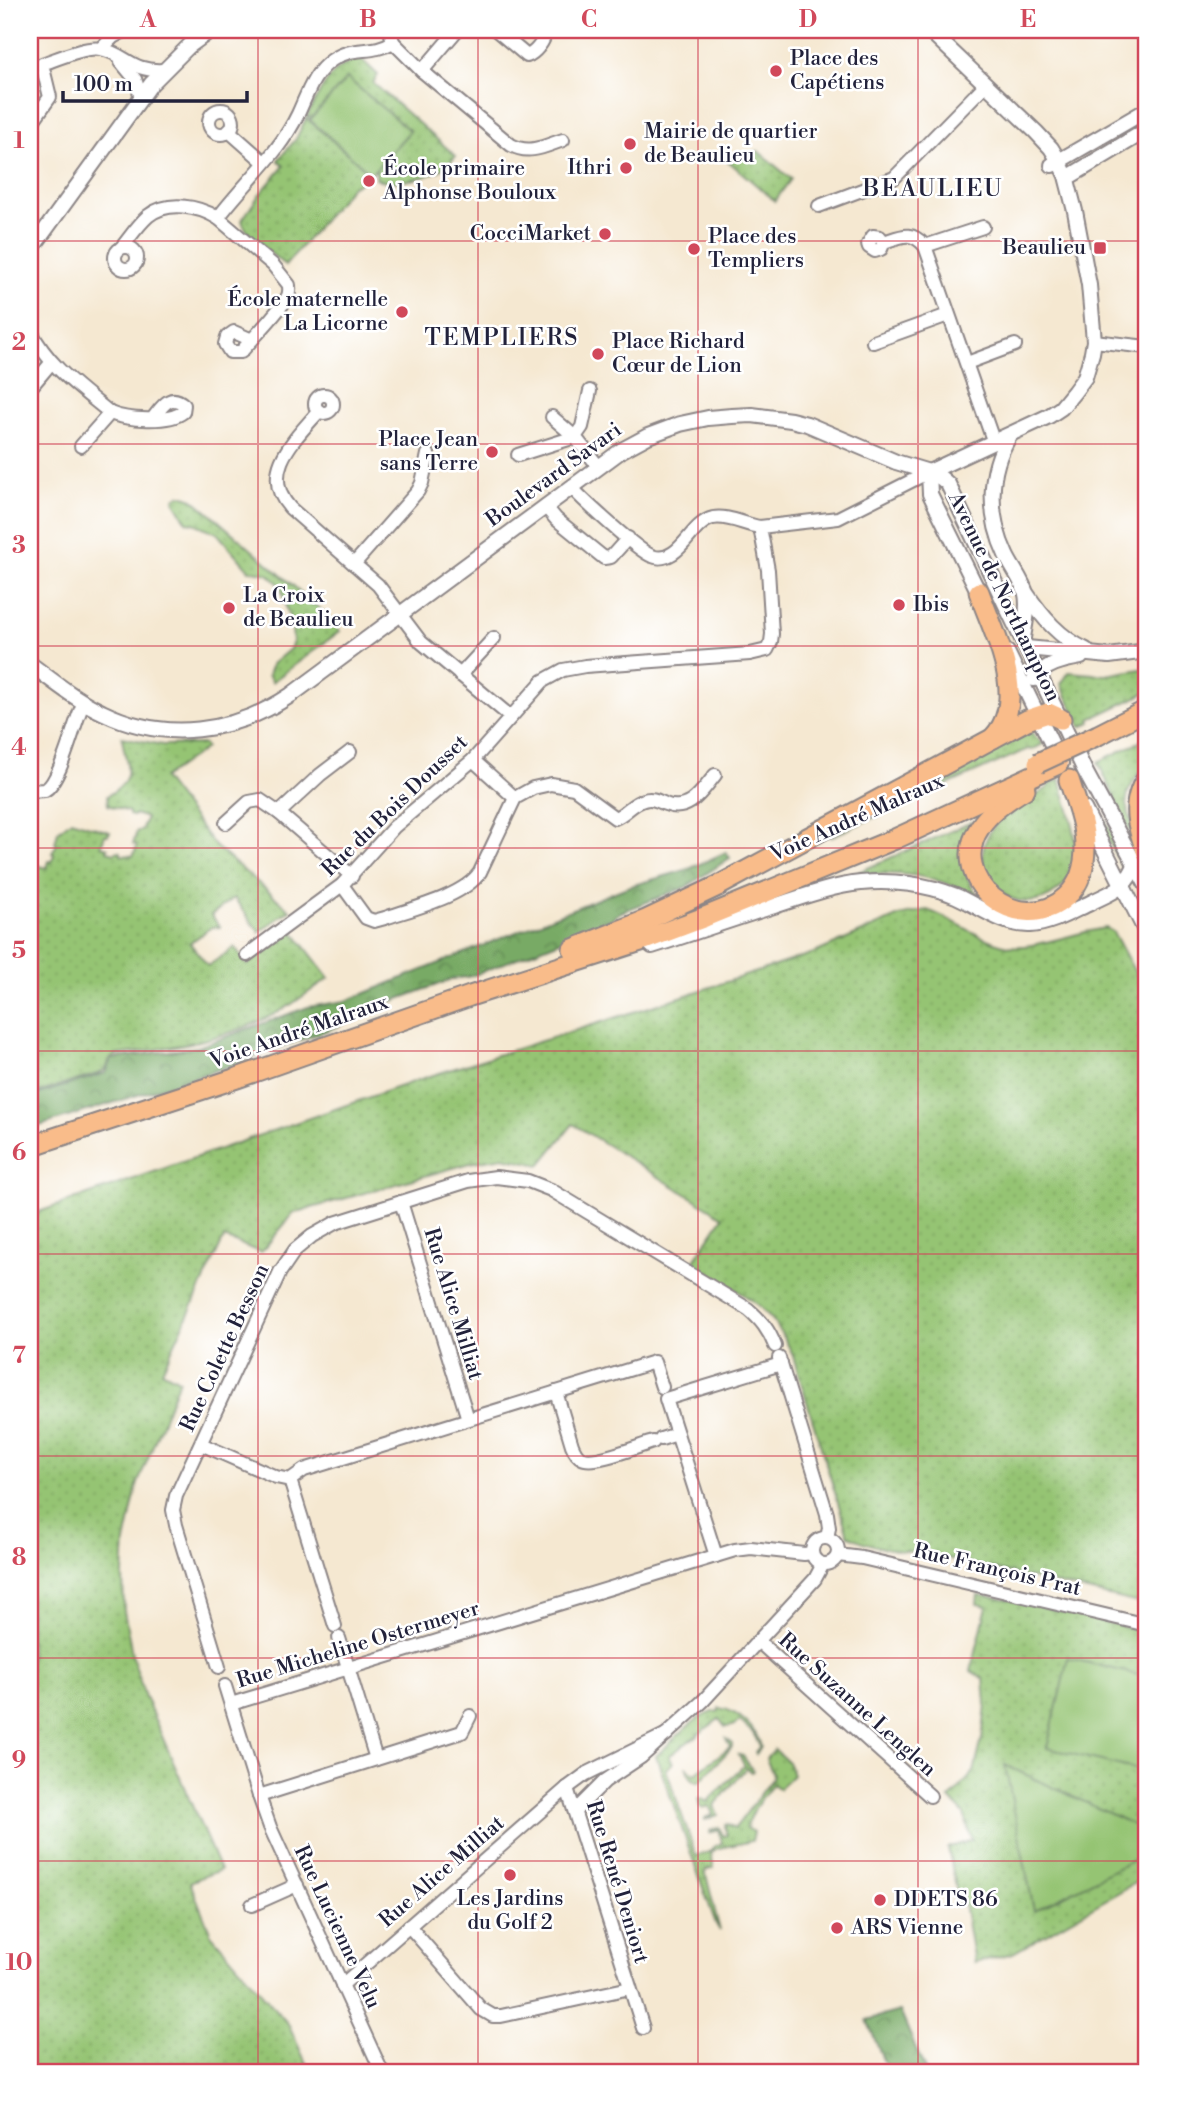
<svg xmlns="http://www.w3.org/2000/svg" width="1177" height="2102" font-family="'Libre Bodoni',serif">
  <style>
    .green { fill: url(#green-dots); stroke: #5c7357; stroke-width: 2 }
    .forest { fill: url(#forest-crowns); stroke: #4d6650; stroke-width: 2 }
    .pitch { fill: #95c473; stroke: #5c7357; stroke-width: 2 }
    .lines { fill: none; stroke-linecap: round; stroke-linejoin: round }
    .minor-casing { stroke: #8c8586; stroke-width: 16 }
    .tertiary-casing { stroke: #8c8586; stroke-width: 18 }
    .primary-casing { stroke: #8c8586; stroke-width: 23 }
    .minor { stroke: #fff; stroke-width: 12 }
    .tertiary { stroke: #fff; stroke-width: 14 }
    .primary { stroke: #f9bc8a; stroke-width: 19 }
    .primary-bridge-casing { stroke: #8c8586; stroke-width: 23; stroke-linecap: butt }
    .primary-bridge { stroke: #f9bc8a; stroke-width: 19 }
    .grid { fill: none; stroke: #d1495b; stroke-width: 2; stroke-opacity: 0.55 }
    .poi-dot { fill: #d1495b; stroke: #fff; stroke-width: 2.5 }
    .labels { text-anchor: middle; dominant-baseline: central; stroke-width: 5; stroke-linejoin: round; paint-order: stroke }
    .poi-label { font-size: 21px; fill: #22223b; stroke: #fff; text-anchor: start }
    .street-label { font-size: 21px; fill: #22223b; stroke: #fff }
    .neighbourhood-label { font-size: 23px; letter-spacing: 2px; fill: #22223b; stroke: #fff }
    .quarter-label { font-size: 24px; letter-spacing: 2px; fill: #22223b; stroke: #fff }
    .neatline { fill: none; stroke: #d1495b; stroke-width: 2.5 }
    .grid-label { font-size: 23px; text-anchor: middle; font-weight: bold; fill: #d1495b }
  </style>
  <defs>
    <pattern id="green-dots" width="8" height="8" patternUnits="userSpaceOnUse" patternTransform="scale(1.75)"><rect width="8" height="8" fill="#95c473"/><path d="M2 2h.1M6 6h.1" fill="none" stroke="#80a864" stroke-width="1.8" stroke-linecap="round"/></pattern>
    <pattern id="forest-crowns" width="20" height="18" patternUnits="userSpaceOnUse" patternTransform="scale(1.75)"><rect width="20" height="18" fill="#78aa65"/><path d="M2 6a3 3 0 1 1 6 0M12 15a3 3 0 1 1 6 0" fill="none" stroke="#628a54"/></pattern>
  </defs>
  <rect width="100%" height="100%" fill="#fff"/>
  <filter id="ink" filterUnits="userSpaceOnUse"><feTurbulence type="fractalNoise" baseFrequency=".0143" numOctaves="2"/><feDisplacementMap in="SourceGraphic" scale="14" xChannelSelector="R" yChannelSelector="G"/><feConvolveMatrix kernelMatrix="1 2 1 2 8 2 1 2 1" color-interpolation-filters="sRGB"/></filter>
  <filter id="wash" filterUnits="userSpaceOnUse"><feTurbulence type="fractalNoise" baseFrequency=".00686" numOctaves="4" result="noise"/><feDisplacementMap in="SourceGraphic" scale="28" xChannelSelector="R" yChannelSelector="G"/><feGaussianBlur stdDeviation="1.57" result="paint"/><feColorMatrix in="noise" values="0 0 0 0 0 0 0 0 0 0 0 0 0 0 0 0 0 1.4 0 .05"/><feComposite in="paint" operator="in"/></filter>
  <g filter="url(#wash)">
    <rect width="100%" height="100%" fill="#f5e8d1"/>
    <g class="green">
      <path d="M360 58 378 75 373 83 456 156C450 162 445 168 438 171 424 178 389 187 376 178V169L410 131 347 78 311 119 307 116C321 90 329 67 360 58Z"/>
      <path d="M306 118 371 174 366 180 352 186 285 266C273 253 245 237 242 220L259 195 284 166 278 160 296 139Z"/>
      <path d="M758 151 791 179 775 201 728 161Z"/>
      <path d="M181 495 193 499 206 510 328 616 340 631 272 682 268 675 272 664 290 649 293 642 292 628 280 585 268 574 249 570 217 533 194 523 187 522 174 501 176 497Z"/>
      <path d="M1147 668V692L1090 719 1091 722 1081 727 1061 684 1069 672 1106 675Z"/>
      <path d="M1031 732 1043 744 1032 750 1028 749 830 837 981 755Z"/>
      <path d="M122 737 163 745 204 744 206 748 163 778 215 846 290 910 259 932 234 898 211 915 220 927 210 928 190 943 208 966 235 947 247 965 293 931 329 978C316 987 302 997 289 1006 237 1038 176 1047 117 1055L110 1059 106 1069 100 1073 34 1094 30 1084V859L36 861V865L47 868 49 861 52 862 54 854 52 853 57 844 55 843 58 831 71 820 110 832 108 835H105L101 846 108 848 107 851 115 853 117 851 121 852V855L133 856 137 845 133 844 137 831H141L146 818 135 814 133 816 129 815V812L108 805 107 796C139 777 125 766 122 737Z"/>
      <path d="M1147 738V764L1135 779 1128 792 1126 805 1147 864 1144 863 1098 762Z"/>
      <path d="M1060 779C1067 804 1078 833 1076 859 1074 872 1067 883 1057 891 1011 928 949 862 1005 815H1008L1049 787 1048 785Z"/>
      <path d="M1094 801 1129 862 1126 876 1090 803Z"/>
      <path d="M971 822C956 852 961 873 980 899 938 874 899 871 852 875Z"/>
      <path d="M927 910C954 919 982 941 1008 946 1031 950 1080 931 1106 928L1113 932 1147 994V1605L924 1553C898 1551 871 1548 848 1535L792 1353C786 1341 779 1327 769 1316 749 1294 717 1279 692 1263L723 1217 573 1124 540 1165 503 1157 474 1162 294 1213 261 1252 224 1238 162 1371 179 1380 137 1486 125 1542 123 1574 124 1611 132 1654 145 1697 220 1870 190 1882 211 1934 289 2025 310 2072H30V1215L430 1076 659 1004 817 952 899 916Z"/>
      <path d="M978 1595 1006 1599 1147 1632V1876L1013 1953 974 1963 964 1903H959L948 1848 972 1840 964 1814 950 1799 974 1772 982 1739 986 1705 984 1679 971 1671 987 1606 977 1604Z"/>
      <path d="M719 1708C738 1710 757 1729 761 1747L756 1754 755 1752 760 1746 753 1733 740 1721 733 1726 725 1727 719 1719 669 1756 673 1763 666 1769 696 1856 709 1852 715 1846 722 1843 718 1830 710 1833V1831L719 1827 723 1836 727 1835 725 1826 727 1824 735 1828 772 1779 773 1774 766 1759 774 1749 788 1762 793 1775 780 1789 773 1784 755 1808 746 1828 754 1832 752 1841 716 1849 711 1853 714 1868 707 1869 705 1871 720 1931 716 1924 656 1756C673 1741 697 1712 719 1711Z"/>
      <path d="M726 1739 732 1743V1747L699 1782C692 1781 687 1773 687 1767L694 1774 730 1747Z"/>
      <path d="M739 1755 743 1756 753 1771 751 1772 746 1768 714 1806 718 1815 705 1820V1818L713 1814 709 1806 703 1808 700 1807 698 1799 701 1798 707 1802 744 1765Z"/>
    </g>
    <g class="forest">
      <path d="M726 852 730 858 686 887 621 912 605 923 472 976 453 979 366 1011 339 1026 233 1065 30 1129V1097L106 1073 112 1059 198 1047 308 1007 346 1001 627 887 689 869Z"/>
      <path d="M900 2011 926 2072H888L867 2020Z"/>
    </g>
    <g class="pitch">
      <path d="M347 78 410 131 371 174 310 120Z"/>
      <path d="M1068 1658 1147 1677V1772L1047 1748Z"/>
      <path d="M1005 1765 1147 1831V1853L1034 1911Z"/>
    </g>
  </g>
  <g filter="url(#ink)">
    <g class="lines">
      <g class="minor-casing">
        <g id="minor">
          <path d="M496 30 527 56C535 53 544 42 545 33L541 30"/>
          <path d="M393 42 422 71 511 145C529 155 545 146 563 140"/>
          <path d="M101 49 113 37 126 30"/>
          <path d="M121 62 135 79 141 97"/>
          <path d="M422 71 457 30"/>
          <circle cx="221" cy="122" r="12"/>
          <path d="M30 125 50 97 42 64C57 59 85 46 101 49 126 54 131 72 163 70"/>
          <path d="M229 131 264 162"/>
          <path d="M819 206 894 178 986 84"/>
          <path d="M983 227 925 246 994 443"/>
          <path d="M884 242 881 249 875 251 869 247 868 244 873 236 880 237 884 242C902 236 911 230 925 246"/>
          <circle cx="126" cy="258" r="11"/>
          <path d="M122 247C130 237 138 225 148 216 168 200 198 206 218 218"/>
          <path d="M30 330C49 367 79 387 110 413 126 420 169 423 183 412L184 405C170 392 162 407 153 418"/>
          <path d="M252 340 234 332 227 337 225 344 230 352H241C253 338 280 311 288 296 290 291 289 290 289 285L273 265 218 218C244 183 279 154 298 114 307 95 313 73 332 60 354 45 371 55 393 42L390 30"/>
          <path d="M1094 341 1147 347"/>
          <path d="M873 342 948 315"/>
          <path d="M967 363 1015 345"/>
          <path d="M30 388 51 363"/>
          <circle cx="324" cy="404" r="9"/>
          <path d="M319 411C296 438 258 472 290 508L378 585 421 642 511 717"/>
          <path d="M552 417 575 437 599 467"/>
          <path d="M81 446 110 413"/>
          <path d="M518 455 575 437 582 427 590 391"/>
          <path d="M571 487C583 500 638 551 652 556 659 559 667 557 673 553 687 544 696 522 713 518 728 515 745 525 760 527"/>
          <path d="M545 506 556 519 604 558 611 557 628 538"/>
          <path d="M354 564 418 491 422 483 428 454"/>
          <path d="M460 675 494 638"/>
          <path d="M473 760 515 798"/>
          <path d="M30 791 45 790C61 782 74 721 84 702"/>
          <path d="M279 813 320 775 350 752"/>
          <path d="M226 823 249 802 260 800 279 813 352 876"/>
          <path d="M342 885 366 918 374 921 385 918C411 909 465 896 480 872L515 798 533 788 551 784 574 788 615 818C626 814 632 803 644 800 652 797 658 801 665 804 689 814 702 791 715 775"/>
          <path d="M247 955 342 885 394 827 473 760 543 681 563 670 585 666 750 654 767 650 771 642 772 634 768 570 760 527 838 518 929 472"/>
          <path d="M401 1202 468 1419"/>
          <path d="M779 1358 827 1514 829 1528 827 1538"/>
          <path d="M556 1392 572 1445C574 1450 577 1456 582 1458 593 1465 639 1446 653 1442"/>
          <path d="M661 1439 677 1434"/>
          <path d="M201 1444 276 1477 290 1480 335 1626"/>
          <path d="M290 1480 304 1470 654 1362 662 1387"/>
          <circle cx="825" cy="1551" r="13"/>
          <path d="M838 1555 862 1558 1147 1625"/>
          <path d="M716 1556 666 1399 781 1364"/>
          <path d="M339 1638 376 1759"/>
          <path d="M758 1641 930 1796"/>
          <path d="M219 1667 176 1525 173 1510 176 1496 280 1272 295 1250 312 1236 335 1223 468 1181 496 1177 528 1181 551 1190 748 1309C761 1320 769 1330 775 1346"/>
          <path d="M225 1686 259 1796 462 1732 470 1716"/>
          <path d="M231 1704 735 1550 751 1548 804 1554 812 1553"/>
          <path d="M567 1788 643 2028"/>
          <path d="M259 1796 270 1827 382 2072"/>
          <path d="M575 1811 605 1781 641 1757 703 1701 815 1579 823 1564"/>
          <path d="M252 1905 297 1885"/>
          <path d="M409 1926 481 2009 493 2016H501L630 1988"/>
          <path d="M342 1985 567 1788 586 1774 667 1734"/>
        </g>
      </g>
      <g class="tertiary-casing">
        <g id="tertiary">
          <path d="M1052 165 1147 110"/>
          <path d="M1072 175 1147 130"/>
          <path d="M30 251 151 84 189 46 211 30"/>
          <path d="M1010 435C987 472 988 517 1006 555 1012 568 1023 581 1026 594 1029 608 1025 624 1023 638"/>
          <path d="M929 472 1049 416 1061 408 1074 392 1085 377 1092 353 1094 341 1089 285 1075 211 1066 176 1059 161 1051 148 1036 132 929 30"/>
          <path d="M929 472 930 494 982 599"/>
          <path d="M1026 593C1042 617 1060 638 1086 650"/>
          <path d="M1027 648 1109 656 1147 651"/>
          <path d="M1007 652 1061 763"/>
          <path d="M30 664C53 681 76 700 102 712 165 743 234 733 291 695L622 450 648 436 680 424 708 418 732 416 752 415 791 420 807 424 896 462 929 472 941 478 948 484 1085 771 1147 886"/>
          <path d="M1034 679C1045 664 1063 660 1081 657"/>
          <path d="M1084 809 1147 934"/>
          <path d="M652 946C693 933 733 919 774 906 802 897 831 886 861 883 892 880 927 884 956 896 979 906 1003 926 1030 925 1051 924 1071 912 1090 903 1114 891 1125 890 1136 863"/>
        </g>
      </g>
      <g class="primary-casing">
        <g id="primary">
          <path d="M979 592C994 634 1030 700 993 738"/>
          <path d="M1098 735 1147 710"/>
          <path d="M1147 778C1130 803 1137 827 1147 853"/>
          <path d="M1025 789C1010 798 990 811 980 827 945 879 1020 941 1067 896 1080 884 1085 865 1085 847 1085 824 1076 802 1069 780"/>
          <path d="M573 949 646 920 718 886 1027 720 1048 713 1061 719"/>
          <path d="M30 1146 237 1078 470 996 644 940 705 917 895 839 1058 764"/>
        </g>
      </g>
      <use href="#minor" class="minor"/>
      <use href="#tertiary" class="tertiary"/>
      <use href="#primary" class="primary"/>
      <g class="primary-bridge-casing">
        <path id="primary-bridge" d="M1038 763 1098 735"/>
      </g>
      <use href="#primary-bridge" class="primary-bridge"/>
    </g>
  </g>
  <path class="grid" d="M258 30V2072M478 30V2072M698 30V2072M918 30V2072M30 241H1147M30 444H1147M30 646H1147M30 848H1147M30 1051H1147M30 1254H1147M30 1456H1147M30 1658H1147M30 1861H1147"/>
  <g class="poi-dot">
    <circle cx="776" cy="71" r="7"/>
    <circle cx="630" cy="144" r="7"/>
    <circle cx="626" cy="168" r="7"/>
    <circle cx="369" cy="181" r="7"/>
    <circle cx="605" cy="234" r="7"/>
    <rect x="1093" y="241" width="14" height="14" rx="3.5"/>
    <circle cx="694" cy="249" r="7"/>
    <circle cx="402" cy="312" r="7"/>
    <circle cx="598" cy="354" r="7"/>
    <circle cx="492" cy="452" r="7"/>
    <circle cx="899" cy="605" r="7"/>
    <circle cx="229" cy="608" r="7"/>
    <circle cx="510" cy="1875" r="7"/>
    <circle cx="880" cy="1900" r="7"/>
    <circle cx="837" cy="1928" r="7"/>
  </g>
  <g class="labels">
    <g class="poi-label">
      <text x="790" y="59">Place des<tspan x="790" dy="24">Capétiens</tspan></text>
      <text x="644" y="132">Mairie de quartier<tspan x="644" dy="24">de Beaulieu</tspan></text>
      <text x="612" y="168" text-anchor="end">Ithri</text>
      <text x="383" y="169">École primaire<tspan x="383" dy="24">Alphonse Bouloux</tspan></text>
      <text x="591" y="234" text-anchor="end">CocciMarket</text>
      <text x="708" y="237">Place des<tspan x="708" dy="24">Templiers</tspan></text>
      <text x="1086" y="248" text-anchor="end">Beaulieu</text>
      <text x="388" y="300" text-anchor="end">École maternelle<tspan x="388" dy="24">La Licorne</tspan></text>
      <text x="612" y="342">Place Richard<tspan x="612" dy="24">Cœur de Lion</tspan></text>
      <text x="478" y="440" text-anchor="end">Place Jean<tspan x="478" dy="24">sans Terre</tspan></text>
      <text x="243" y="596">La Croix<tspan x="243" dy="24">de Beaulieu</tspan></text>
      <text x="913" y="605">Ibis</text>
      <text x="510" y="1899" text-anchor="middle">Les Jardins<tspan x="510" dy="24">du Golf 2</tspan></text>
      <text x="894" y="1900">DDETS 86</text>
      <text x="851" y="1928">ARS Vienne</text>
    </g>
    <g class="street-label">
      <text transform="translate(554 475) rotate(-36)">Boulevard Savari</text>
      <text transform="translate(1004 597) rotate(64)">Avenue de Northampton</text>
      <text transform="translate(395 806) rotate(-44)">Rue du Bois Dousset</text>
      <text transform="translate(857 818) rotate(-24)">Voie André Malraux</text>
      <text transform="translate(299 1032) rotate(-19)">Voie André Malraux</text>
      <text transform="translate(453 1304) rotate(73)">Rue Alice Milliat</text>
      <text transform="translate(225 1348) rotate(-65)">Rue Colette Besson</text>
      <text transform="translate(997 1570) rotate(13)">Rue François Prat</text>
      <text transform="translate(358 1645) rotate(-17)">Rue Micheline Ostermeyer</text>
      <text transform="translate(857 1705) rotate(42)">Rue Suzanne Lenglen</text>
      <text transform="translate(442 1872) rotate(-41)">Rue Alice Milliat</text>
      <text transform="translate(617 1882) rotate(73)">Rue René Deniort</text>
      <text transform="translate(337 1927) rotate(65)">Rue Lucienne Velu</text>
    </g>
    <g class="neighbourhood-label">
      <text x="502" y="338">TEMPLIERS</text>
    </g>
    <g class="quarter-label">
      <text x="933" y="189">BEAULIEU</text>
    </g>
  </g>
  <rect width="1177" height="2102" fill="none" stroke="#fff" stroke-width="77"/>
  <path d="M63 91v10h184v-10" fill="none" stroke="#22223b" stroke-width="3.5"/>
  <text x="74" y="91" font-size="21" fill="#22223b" stroke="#ffffff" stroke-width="5" paint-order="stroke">100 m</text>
  <rect x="38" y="38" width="1100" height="2026" class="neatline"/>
  <g class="grid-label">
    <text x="148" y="27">A</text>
    <text x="368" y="27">B</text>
    <text x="589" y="27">C</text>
    <text x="808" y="27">D</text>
    <text x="1028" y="27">E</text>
    <text x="19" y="148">1</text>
    <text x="19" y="350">2</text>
    <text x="19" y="553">3</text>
    <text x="19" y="755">4</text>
    <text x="19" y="958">5</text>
    <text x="19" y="1160">6</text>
    <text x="19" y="1363">7</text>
    <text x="19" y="1565">8</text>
    <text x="19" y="1768">9</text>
    <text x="19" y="1970">10</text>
  </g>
</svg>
